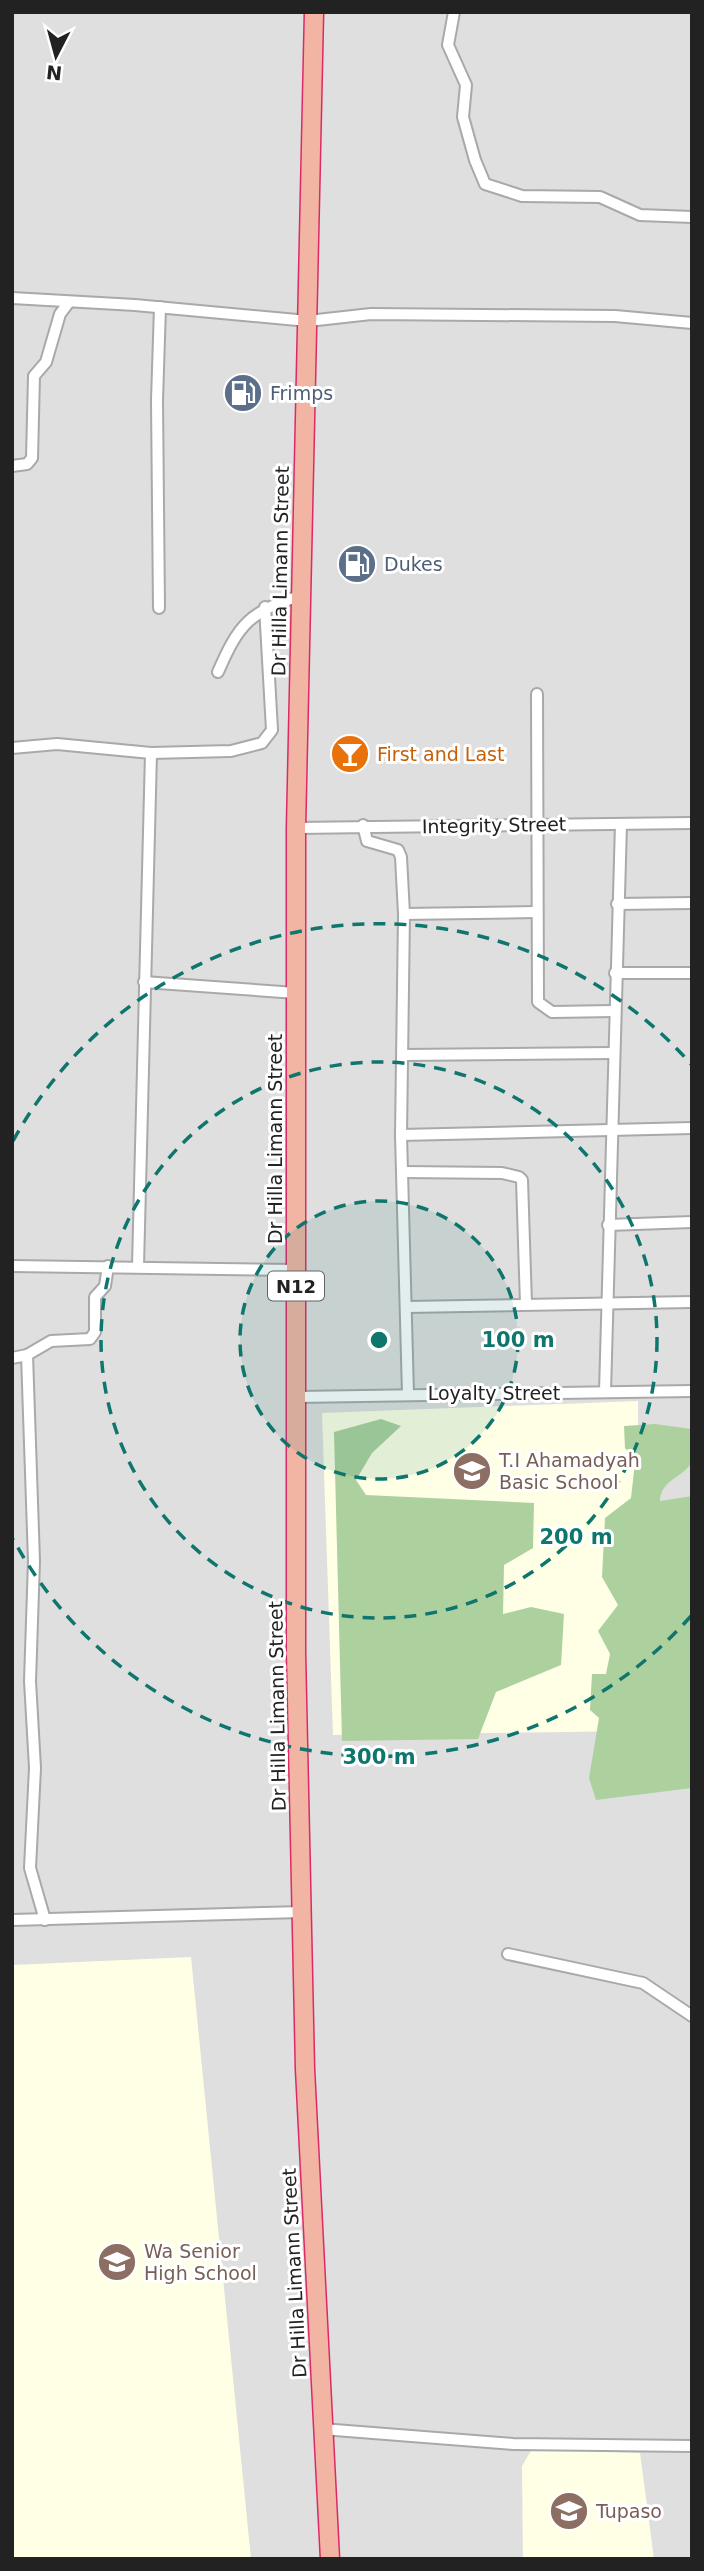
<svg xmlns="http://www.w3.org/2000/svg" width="704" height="2571" font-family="'DejaVu Sans',sans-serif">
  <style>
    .residential { fill: #e0dfdf }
    .education { fill: #ffffe5 }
    .forest { fill: #add19e }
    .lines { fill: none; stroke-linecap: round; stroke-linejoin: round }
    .minor-casing { stroke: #a9a9a9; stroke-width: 14 }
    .trunk-casing { stroke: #dc2a67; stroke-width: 21 }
    .minor { stroke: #fff; stroke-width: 10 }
    .trunk { stroke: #f2b4a3; stroke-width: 18 }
    .ring { fill: none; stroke: #0f766e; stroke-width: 3.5; stroke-dasharray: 12 9 }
    .labels { text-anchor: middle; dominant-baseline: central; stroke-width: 6; stroke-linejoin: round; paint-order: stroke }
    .shield { fill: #fff; stroke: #646464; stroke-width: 2 }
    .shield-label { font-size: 18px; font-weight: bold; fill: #222 }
    .service-label { font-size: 19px; fill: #4e5e75; stroke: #fff; text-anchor: start }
    .street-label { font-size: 19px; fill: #222; stroke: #fff }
    .food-label { font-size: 19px; fill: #c56008; stroke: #fff; text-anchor: start }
    .education-label { font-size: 19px; fill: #785e54; stroke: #fff; text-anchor: start }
    .centre { fill: #0f766e; stroke: #fff; stroke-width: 3.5 }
    .ring-label { font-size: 21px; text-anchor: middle; font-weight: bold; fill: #0f766e; stroke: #fff; stroke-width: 6; stroke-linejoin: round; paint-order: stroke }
  </style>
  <rect width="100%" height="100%" fill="#f2efe9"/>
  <rect class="residential" x="12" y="12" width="680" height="2547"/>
  <g class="education">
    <path d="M638 1401 640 1731 333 1735 322 1413Z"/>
    <path d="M191 1957 251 2559H12V1965Z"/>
    <path d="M532 2449 640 2453 654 2559H523L522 2466Z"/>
  </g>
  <g class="forest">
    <path d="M381 1419 401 1426 372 1453 356 1480 366 1495 534 1503 533 1548 504 1565 503 1614 531 1607 564 1614 561 1665 496 1692 478 1739 342 1741 334 1432Z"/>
    <path d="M655 1424 692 1429V1462C683 1478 661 1479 660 1501L692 1496V1788L596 1800 589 1778 599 1718 590 1710 592 1674H606L610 1654 598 1631 618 1605 602 1577 605 1518 631 1498 635 1462 625 1448 624 1426Z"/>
  </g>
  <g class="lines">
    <g class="minor-casing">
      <g id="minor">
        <path d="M454 12 448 45 466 85 463 117 475 160 485 184 522 196 600 197 640 215 692 217"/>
        <path d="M12 298 135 305 308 321 371 314 615 316 692 323"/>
        <path d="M12 466 27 464 32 458 34 376 46 362 60 314 69 302"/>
        <path d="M159 608 157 400 160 307"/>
        <path d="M218 672C239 624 249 612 300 596"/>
        <path d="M537 694 538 1002 552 1012 614 1011"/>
        <path d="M12 748 57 744 151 753 231 751 262 743 272 730 265 607"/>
        <path d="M363 825 367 841 398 850 401 857 404 914 401 1135 408 1394"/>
        <path d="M296 828 692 823"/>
        <path d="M617 904 692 903"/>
        <path d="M404 914 537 912"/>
        <path d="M615 973H692"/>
        <path d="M144 982 296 993"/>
        <path d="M403 1055 613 1053"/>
        <path d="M401 1135 692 1128"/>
        <path d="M403 1172 502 1173 519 1177 522 1180 526 1304"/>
        <path d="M608 1225 692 1222"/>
        <path d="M12 1266 296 1270"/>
        <path d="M138 1266 151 753"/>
        <path d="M407 1307 692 1302"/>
        <path d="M27 1355 34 1561 30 1681 35 1768 30 1868 45 1920"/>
        <path d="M12 1358 27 1355 51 1341 90 1339 95 1332V1297L105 1286 108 1266"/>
        <path d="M605 1392 621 824"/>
        <path d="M297 1397 692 1391"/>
        <path d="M12 1920 302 1912"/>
        <path d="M508 1954 643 1983 692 2016"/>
        <path d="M322 2429 513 2444 692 2446"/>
      </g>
    </g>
    <g class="trunk-casing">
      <path id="trunk" d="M314 12 296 828V1652L305 2069 330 2559"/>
    </g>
    <use href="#minor" class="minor"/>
    <use href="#trunk" class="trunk"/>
  </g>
  <circle cx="379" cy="1340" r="139" fill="#0f766e" fill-opacity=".12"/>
  <g class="ring">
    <circle cx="379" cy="1340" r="139"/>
    <circle cx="379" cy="1340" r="278"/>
    <path d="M691 1616A417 417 0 0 1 13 1539M13 1141A417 417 0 0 1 691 1064"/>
  </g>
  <defs>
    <g id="fuel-disc" transform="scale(2.0125)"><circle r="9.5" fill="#5c6f8a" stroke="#fff"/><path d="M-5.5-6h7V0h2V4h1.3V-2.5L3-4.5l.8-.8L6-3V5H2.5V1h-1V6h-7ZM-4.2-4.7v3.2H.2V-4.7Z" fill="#fff"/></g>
    <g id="bar-disc" transform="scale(2.0125)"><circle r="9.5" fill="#e8710a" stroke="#fff"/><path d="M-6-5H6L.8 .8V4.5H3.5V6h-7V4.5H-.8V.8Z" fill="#fff"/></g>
    <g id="school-disc" transform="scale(2.0125)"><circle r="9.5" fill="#8d6e63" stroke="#fff"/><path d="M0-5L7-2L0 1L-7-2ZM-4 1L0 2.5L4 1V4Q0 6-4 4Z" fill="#fff"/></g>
  </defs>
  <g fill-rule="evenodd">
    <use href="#fuel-disc" x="243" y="393"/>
    <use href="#fuel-disc" x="357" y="564"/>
    <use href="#bar-disc" x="350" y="754"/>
    <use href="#school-disc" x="472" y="1471"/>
    <use href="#school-disc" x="117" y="2262"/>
    <use href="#school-disc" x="569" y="2511"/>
  </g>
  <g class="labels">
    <rect class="shield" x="268" y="1271.5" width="56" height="29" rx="5"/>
    <g class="shield-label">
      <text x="296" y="1286">N12</text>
    </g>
    <g class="service-label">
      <text x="270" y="393">Frimps</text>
      <text x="384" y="564">Dukes</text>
    </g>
    <g class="street-label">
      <text transform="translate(280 571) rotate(-89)">Dr Hilla Limann Street</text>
      <text transform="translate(494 825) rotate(-1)">Integrity Street</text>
      <text transform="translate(275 1139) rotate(-90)">Dr Hilla Limann Street</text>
      <text x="494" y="1393">Loyalty Street</text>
      <text transform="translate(277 1706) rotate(-91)">Dr Hilla Limann Street</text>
      <text transform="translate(294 2273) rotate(-93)">Dr Hilla Limann Street</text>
    </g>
    <g class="food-label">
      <text x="377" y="754">First and Last</text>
    </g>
    <g class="education-label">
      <text x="499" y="1460">T.I Ahamadyah<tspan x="499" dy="22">Basic School</tspan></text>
      <text x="144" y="2251">Wa Senior<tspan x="144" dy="22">High School</tspan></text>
      <text x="596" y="2511">Tupaso</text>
    </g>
  </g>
  <circle cx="379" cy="1340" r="10" class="centre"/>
  <g class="ring-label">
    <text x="518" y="1347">100 m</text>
    <text x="576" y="1544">200 m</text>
    <text x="379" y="1764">300 m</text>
  </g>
  <rect width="704" height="2571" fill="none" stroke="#222222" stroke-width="28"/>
  <g transform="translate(56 56) rotate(186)" stroke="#ffffff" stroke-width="5" paint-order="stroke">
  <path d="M0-5L12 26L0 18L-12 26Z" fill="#222222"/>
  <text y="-10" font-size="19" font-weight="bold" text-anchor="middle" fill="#222222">N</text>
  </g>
</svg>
